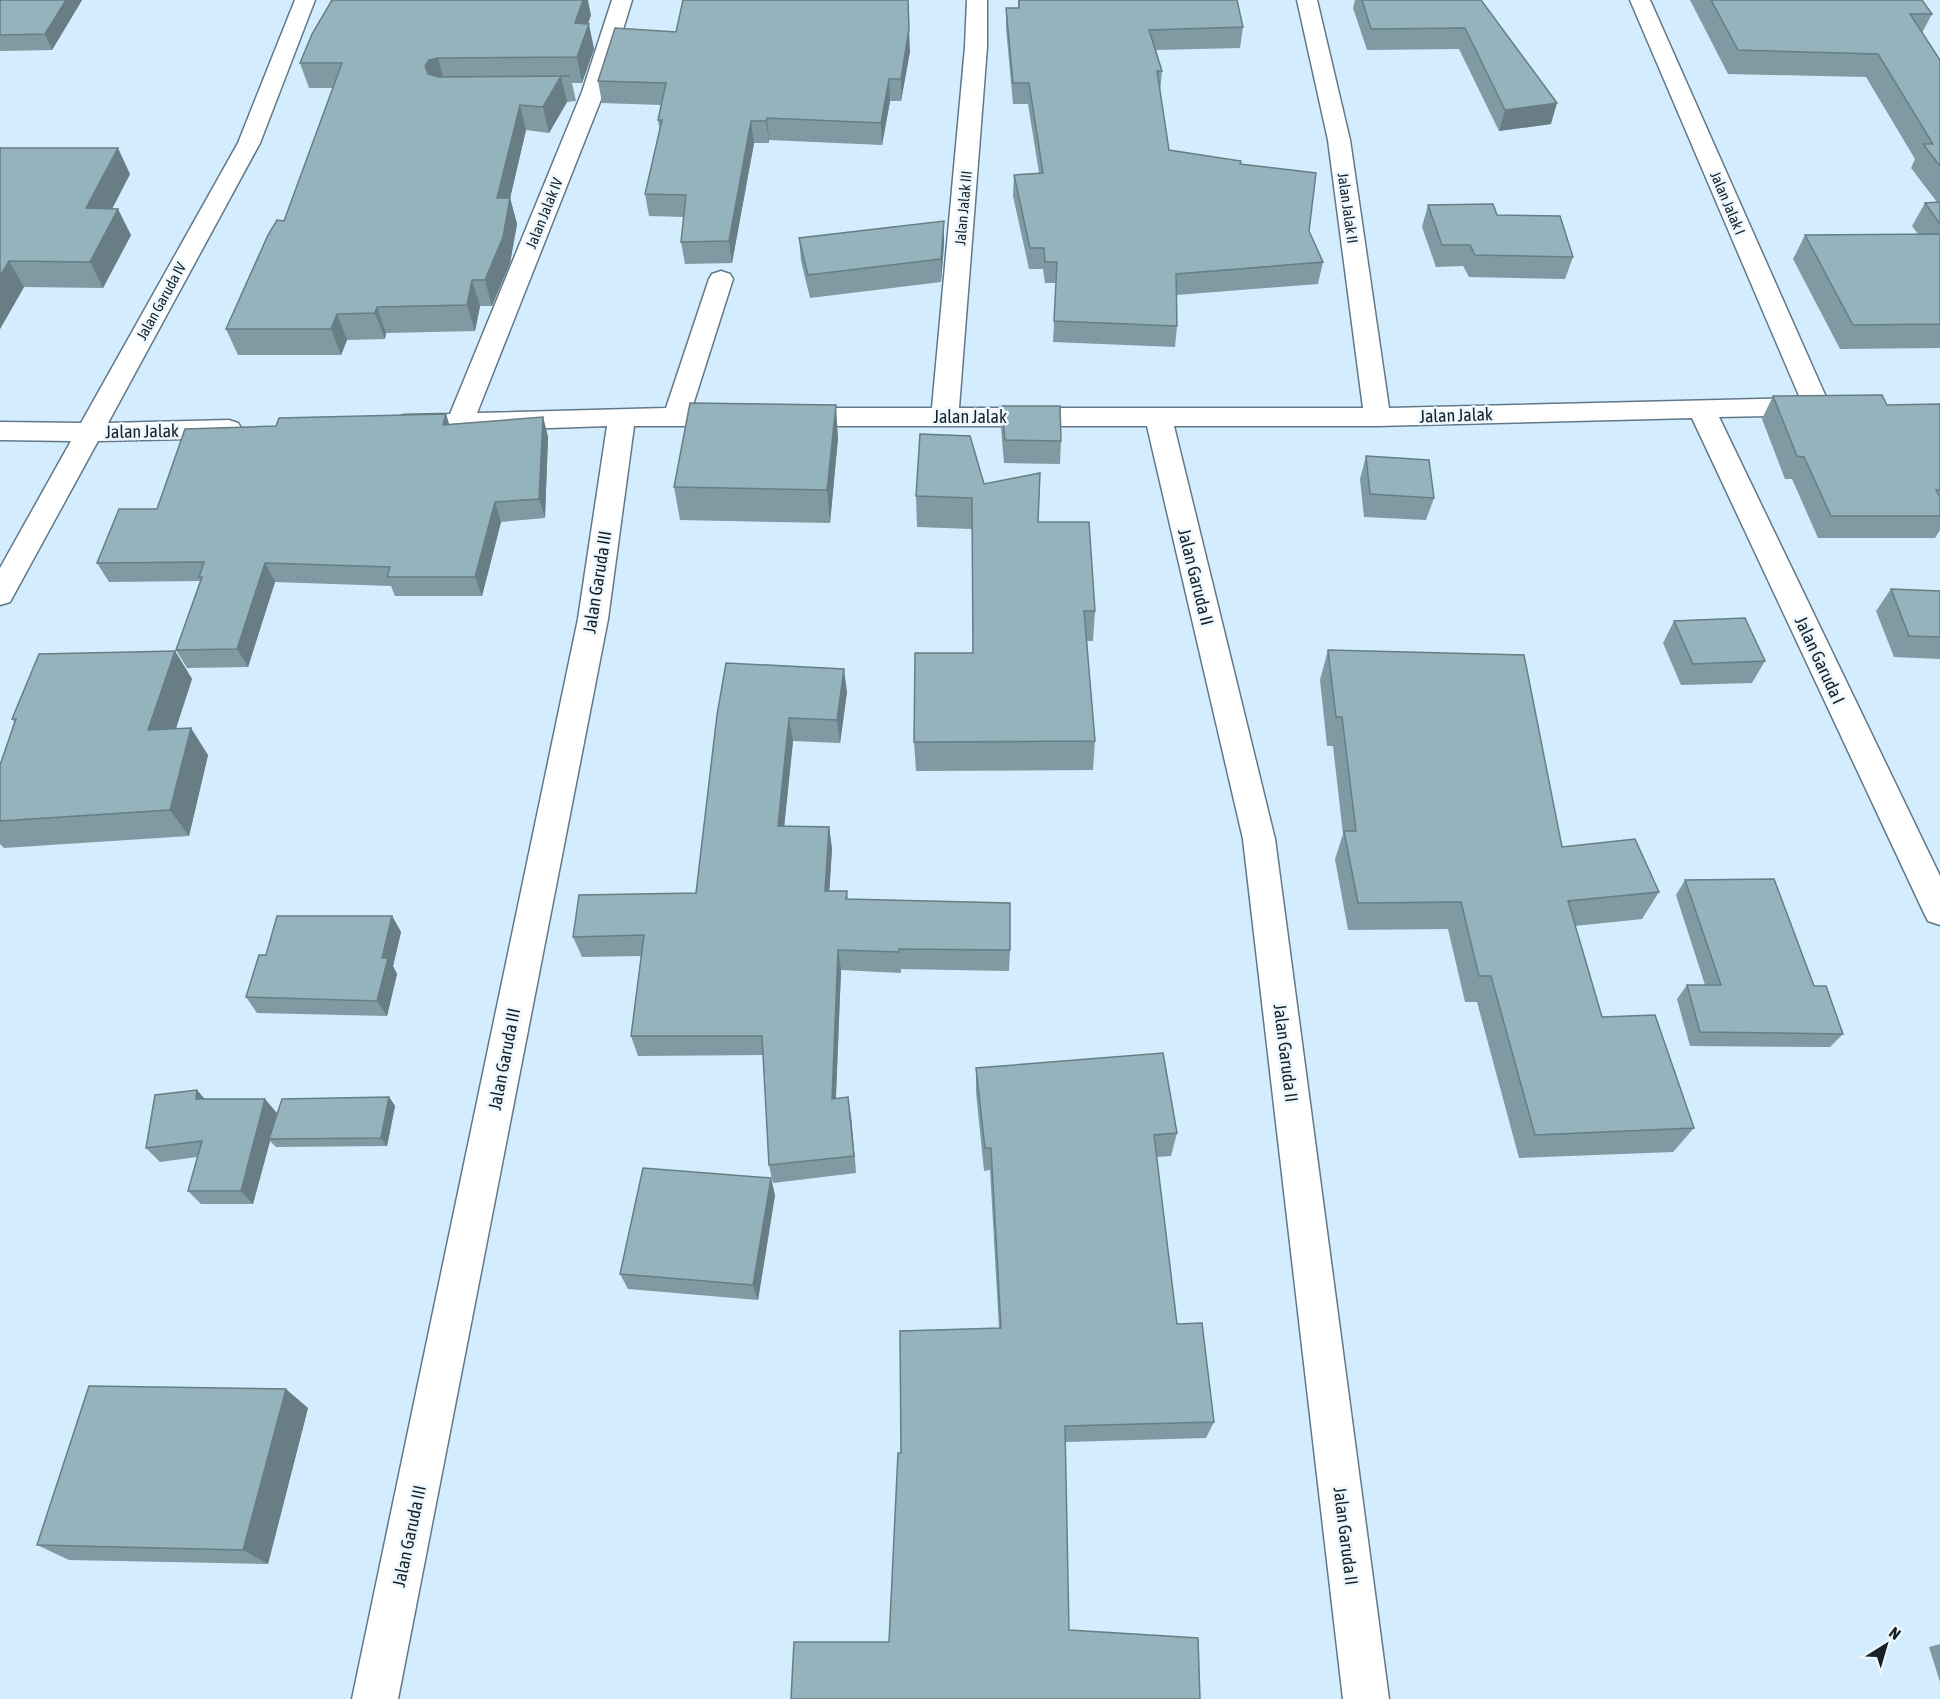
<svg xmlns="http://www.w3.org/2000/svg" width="1940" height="1699" font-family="'Asap Condensed',sans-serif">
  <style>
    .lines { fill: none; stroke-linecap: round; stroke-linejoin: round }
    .minor-casing { stroke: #627888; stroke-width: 3 }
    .minor { fill: #fff; fill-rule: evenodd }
    .wall { fill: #7f9aa2 }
    .shaded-wall { fill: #687d84 }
    .building { fill: #94b3bc; stroke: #687d84; stroke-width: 1.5 }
    .labels { text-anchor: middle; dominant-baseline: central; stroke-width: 5; stroke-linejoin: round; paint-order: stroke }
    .far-street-label { font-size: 15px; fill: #182127; stroke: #edf7fe }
    .street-label { font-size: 18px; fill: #182127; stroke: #edf7fe }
  </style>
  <rect width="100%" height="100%" fill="#d3ecfe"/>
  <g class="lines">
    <g class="minor-casing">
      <g id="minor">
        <path d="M295 0H315L260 143 108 423 229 420 238 423 242 429 238 435 229 438 98 441 10 602 0 605V568L71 441 0 440V422L81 423 238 143Z"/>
        <path d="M612 0H632L604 92 477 413 666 408 709 279 712 274 721 271 730 274 733 279 692 408H730L739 411 743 417 739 423 730 426H634L608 619 398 1699H352L578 619 607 426 404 433 395 430 391 424 395 418 404 415 450 414 582 92Z"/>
        <path d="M967 0H987V47L959 408H1363L1328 140 1297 0H1317L1350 140 1389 408 1800 398 1630 0H1650L1830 406 1826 412 1817 415 1719 417 1940 876V925L1928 921 1923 911 1692 418 1377 426H1174L1275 839 1389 1699H1343L1243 839 1147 426H791L782 423 778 417 782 411 791 408H932L965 47Z"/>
      </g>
    </g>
    <use href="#minor" class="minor"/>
  </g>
  <g class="wall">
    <path d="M0 0H82L52 50 0 51Z"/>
    <path d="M1018 0H1237L1243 27 1240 48 1156 50 1162 71 1160 92 1169 150 1241 164 1309 231 1323 262 1318 284 1177 295V326L1175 347 1053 342 1056 283H1045L1043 269H1029L1013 196 1014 175 1039 173 1028 104H1013L1006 28V8H1018Z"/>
    <path d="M1355 0H1481L1551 124 1499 131 1459 49 1367 50 1353 8Z"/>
    <path d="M1690 0H1922L1932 14 1922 33 1940 60V348L1840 349 1793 259 1805 235 1918 234 1912 226 1925 203 1937 202 1911 168 1915 159 1866 77 1728 74Z"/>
    <path d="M591 15 588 23 594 49 582 83H572L576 101 567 102 549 133 526 130 510 198 517 224 510 263 492 306H480L475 331 386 333 385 339 347 340 341 355H238L226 329 284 221 333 88H309L300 63Z"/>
    <path d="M910 51 901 101H890L882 145 769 140V143H754L732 263 685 264 681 242 684 217 649 216 645 194 660 131 658 120 661 105 602 103 598 81Z"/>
    <path d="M0 148 130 174 112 209 131 235 103 288 24 287 0 329Z"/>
    <path d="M1428 205 1497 215 1573 257 1565 279 1469 277 1463 266 1436 267 1422 227Z"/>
    <path d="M799 238 944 244 941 282 810 298 801 261Z"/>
    <path d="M1773 396 1887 405 1940 404V530L1935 538H1818L1792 479H1785L1762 419Z"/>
    <path d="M1002 406 1061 441 1060 464 1004 463 1001 428Z"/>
    <path d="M446 414 449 424 543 417 548 437 545 518 501 522 482 596H395L391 586 275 582 248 667 187 668 176 650 200 581 109 582 97 563 157 509 276 426Z"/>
    <path d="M838 438 830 523 680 520 674 487Z"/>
    <path d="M1366 456 1434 498 1426 520 1364 517 1360 479Z"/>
    <path d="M984 484 1038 522 1095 611 1093 641H1087L1095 741 1093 770 916 771 914 742 973 653 972 529 917 527 916 496Z"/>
    <path d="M1891 589 1940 591V659L1894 657 1876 611Z"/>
    <path d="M1674 621 1765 661 1752 683 1681 685 1663 643Z"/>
    <path d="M1328 650 1562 847 1659 892 1642 919 1575 926 1602 1017 1694 1128 1673 1152 1519 1158 1477 1002H1465L1448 929 1348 930 1335 859 1343 834 1333 746H1327L1320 680Z"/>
    <path d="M175 651 192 679 176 729 208 755 189 836 4 848 0 844V765L14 722 12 719Z"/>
    <path d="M847 692 840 743 793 741 784 826 829 827 832 849 829 891H847L848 899 1010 950 1009 971 901 969V973L841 970 836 1098 851 1116 856 1173 773 1183 769 1165 763 1055 638 1056 631 1036 641 956 582 957 573 937 696 893 717 715Z"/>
    <path d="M1685 880 1814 986 1843 1034 1830 1047 1690 1046 1677 999 1687 985H1705L1676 895Z"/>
    <path d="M392 916 401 932 393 966 397 974 387 1016 257 1013 246 997 266 955Z"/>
    <path d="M976 1068 1177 1133 1171 1156 1157 1157 1177 1324 1214 1422 1206 1438 1066 1442 889 1642 999 1328 990 1170 984 1171 976 1092Z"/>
    <path d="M389 1097 395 1106 387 1146 276 1147 270 1141 253 1204H201L188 1191 197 1157 160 1162 146 1148 205 1099 277 1114Z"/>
    <path d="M775 1195 758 1300 628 1289 620 1274Z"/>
    <path d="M308 1408 268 1564 69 1560 37 1545Z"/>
    <path d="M1940 1644V1682L1929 1647Z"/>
  </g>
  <g class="shaded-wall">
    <path d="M66 0H82L52 50 45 34Z"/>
    <path d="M583 0H588L591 15 584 36 589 24 594 49 582 83 577 57 575 23Z"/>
    <path d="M909 29 910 51 901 101V79Z"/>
    <path d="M438 58 445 84 432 92 425 66 429 60Z"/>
    <path d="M561 76 567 102 549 133 543 107Z"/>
    <path d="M889 79 890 101 882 145 881 123Z"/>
    <path d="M1557 103 1551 124 1499 131 1505 110Z"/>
    <path d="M520 105 526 130 504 224 497 198Z"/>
    <path d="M767 118 769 140V143L766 121Z"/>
    <path d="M751 121 754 143 732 263 729 241Z"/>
    <path d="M118 148 130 174 99 234 86 208Z"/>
    <path d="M510 198 517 224 510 263 492 306 485 280Z"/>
    <path d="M118 209 131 235 103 288 90 262Z"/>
    <path d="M944 221V244L941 282V259Z"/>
    <path d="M9 261 24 287 0 329V276Z"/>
    <path d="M472 280 480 306 475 331 467 305Z"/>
    <path d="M377 307 386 333 385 339 375 313Z"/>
    <path d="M337 314 347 340 341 355 331 329Z"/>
    <path d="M836 405 838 438 830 523 827 490Z"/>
    <path d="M446 414 452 434 443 425Z"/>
    <path d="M543 417 548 437 545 518 539 499Z"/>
    <path d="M495 502 501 522 482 596 475 577Z"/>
    <path d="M265 563 275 582 248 667 237 649Z"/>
    <path d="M175 651 192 679 166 758 148 730Z"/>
    <path d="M844 669 847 692 840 743 837 720Z"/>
    <path d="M789 718 793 741 782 848 778 826Z"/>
    <path d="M191 728 208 755 189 836 170 810Z"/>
    <path d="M829 827 832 849 828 912 825 891Z"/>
    <path d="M392 916 401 932 393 966 397 974 387 1016 377 1001 382 958Z"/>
    <path d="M838 950 841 970 835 1117 832 1099Z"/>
    <path d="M197 1090 210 1105 196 1099Z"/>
    <path d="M389 1097 395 1106 387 1146 381 1138Z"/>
    <path d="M848 1097 851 1116 856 1173 854 1156Z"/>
    <path d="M265 1099 277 1113 269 1139 270 1141 253 1204 241 1191Z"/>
    <path d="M771 1178 775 1195 758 1300 753 1285Z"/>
    <path d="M286 1389 308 1408 268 1564 243 1550Z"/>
  </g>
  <g class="building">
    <path d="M0 0H66L45 34 0 35Z"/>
    <path d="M332 0H583L575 23 589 24 577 57 438 58 429 60 425 66 428 74 438 77 570 76H561L543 107 520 105 497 198H510L503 237 485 280H472L467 305 377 307 375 313 337 314 331 329H226L268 235 277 220 284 221 342 63H300L312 34Z"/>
    <path d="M683 0H908L909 29 901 79H889L881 123 767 118 766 121H751L729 241 681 242 686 195 645 194 662 120H658L666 83 598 81 615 28 676 32Z"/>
    <path d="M1019 0H1237L1243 27 1149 30 1162 71H1157L1169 150 1241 161 1240 164 1316 173 1309 231 1323 262 1176 274 1177 326 1054 321 1057 262H1045L1044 248H1030L1014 175 1043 173 1029 83H1013L1006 8H1019Z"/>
    <path d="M1362 0H1481L1557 103 1505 110 1465 28 1371 29Z"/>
    <path d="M1711 0H1922L1932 14H1910L1940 60V166L1923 144H1933L1878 54 1738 50Z"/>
    <path d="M0 148H118L86 208 118 209 90 262 9 261 0 276Z"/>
    <path d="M1940 202V224L1925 203Z"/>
    <path d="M1493 204 1497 215 1560 216 1573 257 1475 255 1470 245H1442L1428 205Z"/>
    <path d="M944 221 941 259 808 275 799 238Z"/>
    <path d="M1940 234V324L1853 325 1805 235Z"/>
    <path d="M1882 395 1887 405 1940 404V490H1936L1940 497V516H1831L1804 457 1797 456 1773 396Z"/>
    <path d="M690 403 836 405 827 490 674 487Z"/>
    <path d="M1002 406H1060L1061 441 1005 440Z"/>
    <path d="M446 414 443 425 543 417 539 499 495 502 475 577H387L390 567 265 563 237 649 176 650 202 577H199L204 562 97 563 119 509H157L185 429 276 426 279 418Z"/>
    <path d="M920 434 970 436 984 484 1040 473 1038 522H1089L1095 611H1084L1095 741 914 742 915 653H973L972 498 916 496Z"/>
    <path d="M1366 456 1429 460 1434 498 1370 494Z"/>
    <path d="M1891 589 1940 591V637L1909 636Z"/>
    <path d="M1745 618 1765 661 1693 664 1674 621Z"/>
    <path d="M1328 650 1524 655 1562 847 1635 839 1659 892 1568 901 1602 1017 1655 1015 1694 1128 1535 1135 1491 976H1479L1461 902 1358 903 1344 831H1356L1342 717H1336Z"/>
    <path d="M175 651 148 730 191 728 170 810 0 821V765L16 719H12L39 654Z"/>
    <path d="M726 663 844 669 837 720 789 718 778 826 829 827 825 891H847L846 899 1010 903V950L899 949V952L838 950 832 1099 848 1097 854 1156 769 1165 762 1036H631L644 935 573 937 579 895 696 893 717 715Z"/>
    <path d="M1774 879 1814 986H1826L1843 1034 1700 1032 1687 985H1721L1685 880Z"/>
    <path d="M277 916H392L382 958H388L377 1001 246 997 259 955H266Z"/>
    <path d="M1163 1053 1177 1133 1154 1135 1177 1324 1202 1323 1214 1422 1065 1426 1069 1630 1198 1638 1200 1699H791L794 1642H889L898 1453H901L900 1331 1001 1328 991 1148H985L976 1068Z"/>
    <path d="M197 1090 196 1099H265L241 1191H188L202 1141 146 1148 155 1095Z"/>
    <path d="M389 1097 381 1138 269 1139 282 1099Z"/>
    <path d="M643 1168 771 1178 753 1285 620 1274Z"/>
    <path d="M89 1386 286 1389 243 1550 37 1545Z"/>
  </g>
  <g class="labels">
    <g class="far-street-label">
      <text transform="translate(1728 203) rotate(67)">Jalan Jalak I</text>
      <text transform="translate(963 208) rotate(-85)">Jalan Jalak III</text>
      <text transform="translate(1348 208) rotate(82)">Jalan Jalak II</text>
      <text transform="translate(544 213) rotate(-68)">Jalan Jalak IV</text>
      <text transform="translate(161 301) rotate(-61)">Jalan Garuda IV</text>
    </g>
    <g class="street-label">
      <text transform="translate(1456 415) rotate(-2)">Jalan Jalak</text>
      <text x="970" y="416">Jalan Jalak</text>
      <text transform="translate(142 431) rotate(-1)">Jalan Jalak</text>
      <text transform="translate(1196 577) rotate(76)">Jalan Garuda II</text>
      <text transform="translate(597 582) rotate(-81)">Jalan Garuda III</text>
      <text transform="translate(1820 660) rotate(65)">Jalan Garuda I</text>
      <text transform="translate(1286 1053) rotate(83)">Jalan Garuda II</text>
      <text transform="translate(504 1059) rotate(-79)">Jalan Garuda III</text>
      <text transform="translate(409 1536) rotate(-78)">Jalan Garuda III</text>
      <text transform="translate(1346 1536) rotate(83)">Jalan Garuda II</text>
    </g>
  </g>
  <g transform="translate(1886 1645) rotate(37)" stroke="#edf7fe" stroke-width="4.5" paint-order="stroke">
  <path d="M0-4.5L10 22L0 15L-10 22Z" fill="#182127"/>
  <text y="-9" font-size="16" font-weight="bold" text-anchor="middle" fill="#182127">N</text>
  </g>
</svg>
